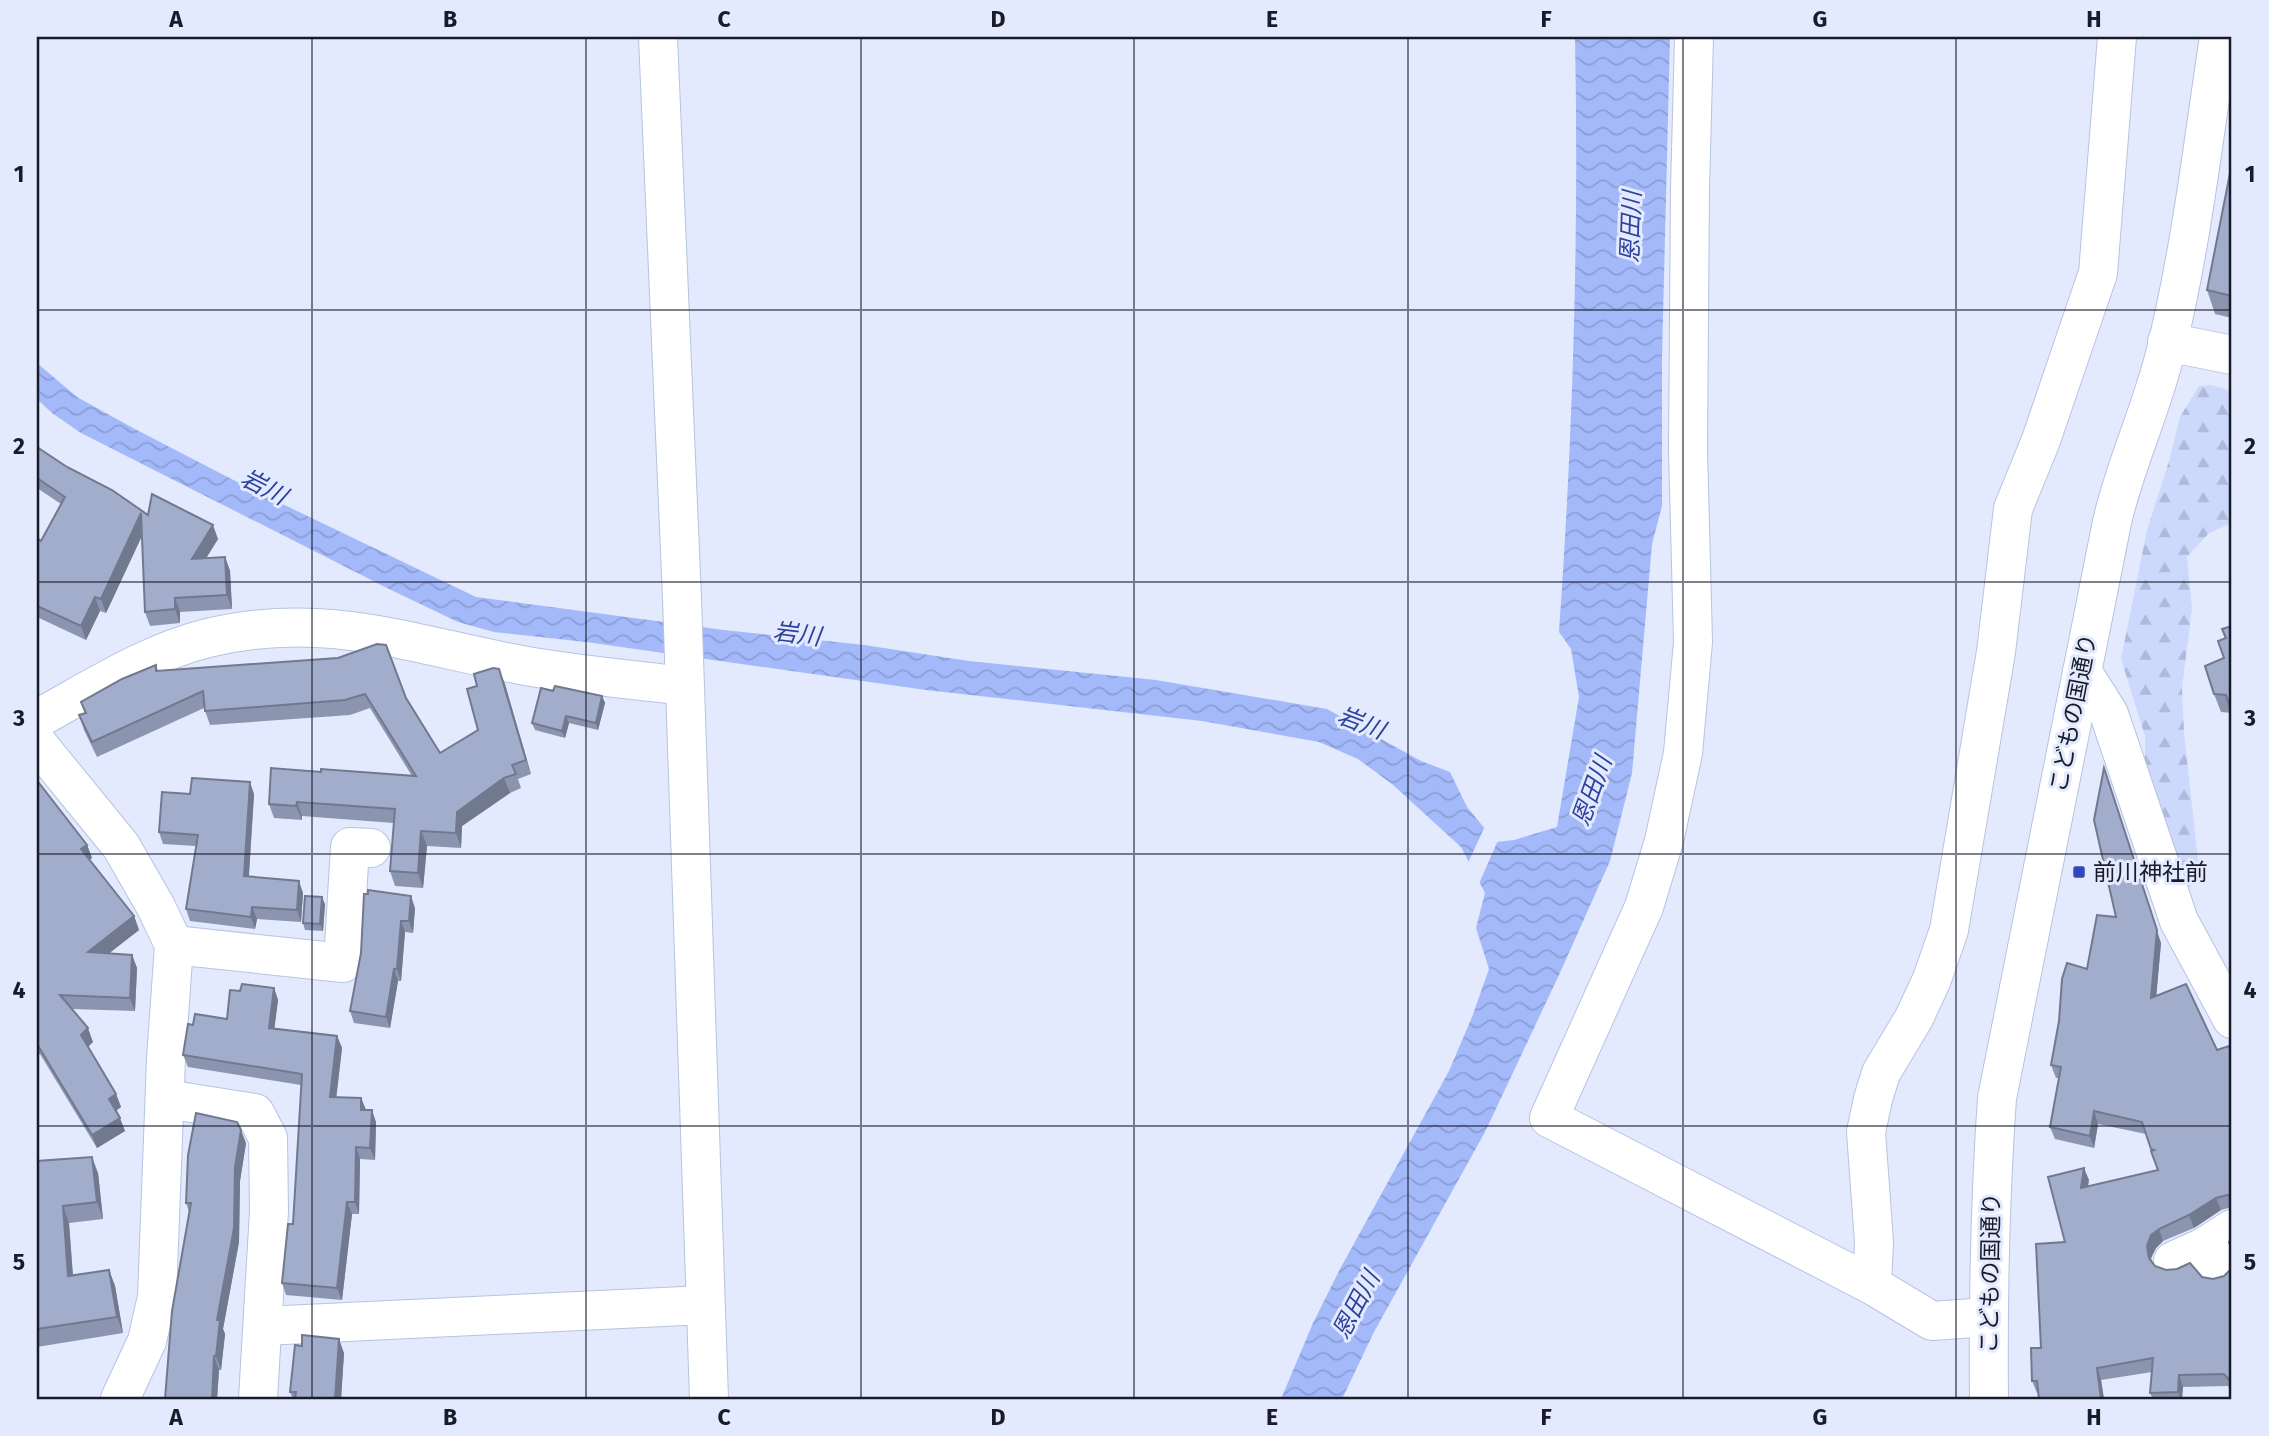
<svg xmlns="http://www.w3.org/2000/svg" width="2269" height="1436" font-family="'Fira Sans','Noto Sans JP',sans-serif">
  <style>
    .forest { fill: url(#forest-firs) }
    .water { fill: url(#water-waves) }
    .pier { fill: #e3eafe }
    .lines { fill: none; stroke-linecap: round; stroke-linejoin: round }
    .minor-casing { stroke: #b7c3e2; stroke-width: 40 }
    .major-casing { stroke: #b7c3e2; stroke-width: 40 }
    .minor { stroke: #fff; stroke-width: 38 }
    .major { stroke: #fff; stroke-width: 38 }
    .wall { fill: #8b95af }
    .shaded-wall { fill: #71798f }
    .building { fill: #a2adcc; stroke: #71798f; stroke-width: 2 }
    .grid { fill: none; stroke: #181c28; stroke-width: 2; stroke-opacity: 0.55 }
    .poi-dot { fill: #3349bb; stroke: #e3eafe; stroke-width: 2.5 }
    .labels { text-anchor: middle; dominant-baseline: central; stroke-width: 6; stroke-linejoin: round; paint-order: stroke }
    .street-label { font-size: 23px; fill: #181c28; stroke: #e3eafe }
    .poi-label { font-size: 23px; fill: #181c28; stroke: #e3eafe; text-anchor: start }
    .water-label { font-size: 24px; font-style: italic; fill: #2e429d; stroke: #e3eafe }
    .neatline { fill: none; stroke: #181c28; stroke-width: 2.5 }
    .grid-label { font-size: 23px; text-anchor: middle; font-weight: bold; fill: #181c28 }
  </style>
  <defs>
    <pattern id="forest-firs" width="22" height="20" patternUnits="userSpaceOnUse" patternTransform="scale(1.75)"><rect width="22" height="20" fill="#ccd9fc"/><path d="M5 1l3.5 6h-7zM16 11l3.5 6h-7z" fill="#aebad8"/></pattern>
    <pattern id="water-waves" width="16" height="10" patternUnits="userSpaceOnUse" patternTransform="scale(1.75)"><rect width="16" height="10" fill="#a3b9fa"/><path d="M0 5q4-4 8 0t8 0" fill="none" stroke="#8c9ed6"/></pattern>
  </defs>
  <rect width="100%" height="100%" fill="#e3eafe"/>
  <path class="forest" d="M2211 385 2232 391V477L2229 495 2232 502V523L2209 533 2187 557 2192 609 2182 688 2184 733 2200 879 2187 889 2145 777V736L2121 659 2147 530 2169 461 2180 417 2199 386Z"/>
  <path class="water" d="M1575 37H1670L1662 357V506L1652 544 1632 773 1610 861 1559 975 1485 1132 1374 1332 1342 1399H1281L1313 1323 1340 1269 1449 1071 1472 1017 1489 969 1476 928 1485 893 1461 847 1392 784 1358 759 1319 742 1202 721 926 690 586 642 494 632 458 622 389 589 81 433 52 413 37 399V363L77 397 133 428 243 485 476 597 724 630 864 645 969 661 1156 680 1327 709 1421 761 1450 772 1467 807 1496 842 1514 840 1557 827 1579 697 1571 649 1559 632C1573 434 1579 235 1575 37Z"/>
  <path class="pier" d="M1486 824 1499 838 1478 886 1467 865Z"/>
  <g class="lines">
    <g class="minor-casing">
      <g id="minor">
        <path d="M658 37 682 598 709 1399"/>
        <path d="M1694 37 1690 189 1688 449 1693 642 1683 753 1664 841 1644 907 1549 1118 1872 1285 1932 1321 1988 1317"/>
        <path d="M2167 342 2232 355"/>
        <path d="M2082 671 2109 714 2179 921 2232 1019"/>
        <path d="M37 719C92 689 147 653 208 638 323 610 410 644 521 665 575 675 630 679 684 686"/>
        <path d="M37 743 121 846 156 907 174 945 166 1059 157 1297 147 1341 120 1399"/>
        <path d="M174 945 343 963 350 847 371 848"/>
        <path d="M166 1099 255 1113 268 1138 269 1211 258 1399"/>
        <path d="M2173 1261 2204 1247"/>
        <path d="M2217 1270 2204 1247 2232 1229"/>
        <path d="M1872 1285 1874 1242 1866 1132 1873 1099 1881 1073 1914 1018 1932 979 1949 930 1996 652 2013 509 2041 440 2098 273 2117 37"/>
        <path d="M263 1326 705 1305"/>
      </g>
    </g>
    <g class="major-casing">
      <path id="major" d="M1989 1399C1988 1298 1990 1198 1997 1098L2112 522C2125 465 2151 411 2165 354 2191 250 2203 142 2219 37"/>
    </g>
    <use href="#minor" class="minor"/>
    <use href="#major" class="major"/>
  </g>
  <g class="wall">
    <path d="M2232 163V318L2215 314 2207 290Z"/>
    <path d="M37 447 67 467 148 515 218 539 206 558 225 557 230 571 232 609 180 612V623L150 626 145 612 142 536 106 613 100 611 86 640 37 617V538L41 541 61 504 37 488Z"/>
    <path d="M2232 626V713L2221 712 2214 694 2224 658 2218 641 2225 638 2222 629Z"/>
    <path d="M156 665 158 671 406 698 440 753 478 730 477 686 499 669 531 774 518 779 521 788 510 793 462 826 461 848 427 846 423 888 395 886 390 871 394 823 302 816V820L274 818 269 804 321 772 412 776 370 708 350 715 210 725 204 708 97 757 84 730 79 715 85 714 81 702Z"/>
    <path d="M553 691 602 696 605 703 598 730 569 723 565 738 535 730 532 723Z"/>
    <path d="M37 784 87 845 92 858 90 860 134 916 139 930 109 953 132 955 137 968 135 1011 72 1009 93 1042 88 1047 116 1094 121 1107 116 1111 125 1131 97 1148 40 1054 37 1056Z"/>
    <path d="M190 794H254L249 876 303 893 301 922 257 919 255 929 190 921 186 909 196 846 163 844 159 832Z"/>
    <path d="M325 904 323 931 305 930 303 923Z"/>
    <path d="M415 908 413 933 405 932 401 981H398L390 1028 354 1023 350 1011 361 953Z"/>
    <path d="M2161 943 2156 996 2217 1050 2232 1056V1207L2221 1210 2194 1228 2163 1241 2156 1248 2151 1258 2152 1262 2155 1266 2166 1270 2213 1279 2224 1276 2232 1268V1265V1391L2228 1386 2183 1387 2182 1399H2153L2150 1393 2152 1372 2101 1380 2104 1399H2039L2038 1393H2037L2032 1381 2065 1242 2089 1180 2088 1186 2158 1170 2146 1134 2098 1124 2094 1148 2055 1139 2050 1127 2059 1078H2056L2051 1065 2087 969Z"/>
    <path d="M274 988 278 1000 274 1029 337 1036 342 1048 336 1097 361 1098 366 1110 376 1122 375 1160 360 1159 359 1214H352L342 1300 286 1295 282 1283 293 1224 301 1085 188 1067 183 1055 193 1025 227 1019 240 991Z"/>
    <path d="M246 1143 240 1181 239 1242 223 1329 225 1334 221 1370H219L217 1399H165L189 1212 186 1203Z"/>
    <path d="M37 1161 98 1173 103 1219 69 1223 73 1275 109 1270 115 1286 123 1333 37 1347Z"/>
    <path d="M344 1353 341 1399H293L290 1392Z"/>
  </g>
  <g class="shaded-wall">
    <path d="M141 513 146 527 106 613 101 599Z"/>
    <path d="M213 525 218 539 197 573 192 559Z"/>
    <path d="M225 557 230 571 232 609 227 595Z"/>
    <path d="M95 597 100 611 86 640 81 626Z"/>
    <path d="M175 598 180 612V623L175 609Z"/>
    <path d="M499 669 505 684 531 774 526 760Z"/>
    <path d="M602 696 605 703 598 730 596 723Z"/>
    <path d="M566 716 569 723 565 738 562 731Z"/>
    <path d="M504 778 510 793 462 826 461 848 456 833 457 812Z"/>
    <path d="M2108 780 2161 943 2155 1011 2151 998Z"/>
    <path d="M250 782 254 794 248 887 244 876Z"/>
    <path d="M297 802 302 816V820L296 806Z"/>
    <path d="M421 831 427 846 423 888 418 873Z"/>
    <path d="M87 845 92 858 86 862 81 849Z"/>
    <path d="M299 881 303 893 301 922 297 910Z"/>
    <path d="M411 896 415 908 413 933 409 921Z"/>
    <path d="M322 897 325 904 323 931 320 924Z"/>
    <path d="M252 907 257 919 255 929 251 917Z"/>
    <path d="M134 916 139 930 93 966 88 952Z"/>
    <path d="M401 921 405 932 401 981 397 969Z"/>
    <path d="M132 955 137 968 135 1011 130 998Z"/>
    <path d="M394 969 398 981 390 1028 386 1017Z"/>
    <path d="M274 988 278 1000 273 1040 269 1028Z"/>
    <path d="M88 1028 93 1042 86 1048 81 1035Z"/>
    <path d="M337 1036 342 1048 335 1109 330 1097Z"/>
    <path d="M116 1094 121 1107 114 1112 109 1099Z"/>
    <path d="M361 1098 366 1110H361Z"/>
    <path d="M372 1110 376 1122 375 1160 370 1148Z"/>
    <path d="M2094 1111 2098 1124 2094 1148 2090 1136Z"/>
    <path d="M120 1118 125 1131 97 1148 92 1135Z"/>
    <path d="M241 1130 246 1143 240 1181 239 1242 223 1329 225 1334 221 1370 216 1356 217 1320 235 1167Z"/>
    <path d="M356 1147 360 1159 359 1214 355 1202Z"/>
    <path d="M92 1157 98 1173 103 1219 97 1202Z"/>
    <path d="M2084 1168 2089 1180 2085 1201 2081 1188Z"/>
    <path d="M2216 1198 2221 1210 2194 1228 2189 1215Z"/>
    <path d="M347 1202 352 1214 342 1300 337 1288Z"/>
    <path d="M63 1206 69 1223 74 1293 68 1276Z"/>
    <path d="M2159 1229 2163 1241 2156 1248 2151 1258 2153 1271 2149 1258 2147 1246 2151 1235Z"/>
    <path d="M109 1270 115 1286 123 1333 117 1317Z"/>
    <path d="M339 1339 344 1353 341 1399H335Z"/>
    <path d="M214 1356 219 1370 217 1399H212Z"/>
    <path d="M2097 1368 2101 1380 2104 1399H2101Z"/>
    <path d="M2179 1375 2183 1387 2182 1399H2180L2178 1392Z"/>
  </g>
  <g class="building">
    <path d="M2232 163V296L2207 290Z"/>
    <path d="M37 447 67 467 112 490 148 515 152 494 213 525 192 559 225 557 227 595 175 598V609L145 612 141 513 101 599 95 597 81 626 37 606V538L41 541 65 497 37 478Z"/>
    <path d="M2232 626V713L2226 695 2214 694 2205 666 2224 658 2218 641 2226 638 2222 629Z"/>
    <path d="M377 644 386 645 406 698 440 753 478 730 467 689 477 686 474 674 493 668 499 669 526 760 512 765 516 774 504 778 457 812 456 833 421 831 418 873 390 871 395 809 297 802 296 806 269 804 271 768 321 772V769L416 776 365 694 345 700 205 711 203 691 92 742 79 715 86 713 81 702 122 679 156 665V671L338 658Z"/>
    <path d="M555 686 602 696 596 723 566 716 562 731 532 723 541 688 553 691Z"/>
    <path d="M2104 768 2157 930 2151 998 2186 984 2217 1050 2229 1046 2232 1057V1196L2227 1195 2216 1198 2189 1215 2159 1229 2151 1235 2147 1246 2149 1258 2155 1266 2166 1270 2177 1269 2190 1263 2202 1277 2213 1279 2224 1276 2232 1268V1265V1383L2224 1374 2179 1375 2178 1392 2150 1393 2153 1358 2097 1368 2101 1399H2039L2037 1381H2032L2031 1348H2041L2036 1244 2065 1242 2048 1177 2084 1168 2081 1188 2158 1170 2151 1151 2154 1150 2151 1149 2142 1122 2094 1111 2090 1136 2050 1127 2061 1067 2051 1065 2059 1021 2062 979 2067 963 2087 969 2097 915 2116 917 2094 820Z"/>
    <path d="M192 778 250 782 244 876 299 881 297 910 252 907 251 917 186 909 198 835 159 832 162 792 190 794Z"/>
    <path d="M39 783 87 845 81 849 134 916 88 952 132 955 130 998 60 995 88 1028 81 1035 116 1094 109 1099 120 1118 92 1135 37 1044V784Z"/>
    <path d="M368 890 411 896 409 921H401L397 969H394L386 1017 350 1011 361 953 364 894H368Z"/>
    <path d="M305 896 322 897 320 924 303 923Z"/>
    <path d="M242 984 274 988 269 1028 337 1036 330 1097 361 1098V1110H372L370 1148 356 1147 355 1202H347L337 1288 282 1283 288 1224H293L302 1074 183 1055 188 1024 193 1025 195 1014 227 1019 230 990 240 991Z"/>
    <path d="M196 1113 237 1122 241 1130 235 1167 234 1228 217 1320H220L216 1356H214L212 1399H165L172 1311 191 1203H186L188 1155Z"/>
    <path d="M92 1157 97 1202 63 1206 68 1276 109 1270 117 1317 37 1329V1161Z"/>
    <path d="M2232 1239V1252L2229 1242Z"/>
    <path d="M302 1335 339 1339 335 1399H295L296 1392H290L295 1345 302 1346Z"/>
  </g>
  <path class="grid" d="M312 37V1399M586 37V1399M861 37V1399M1134 37V1399M1408 37V1399M1683 37V1399M1956 37V1399M37 310H2232M37 582H2232M37 854H2232M37 1126H2232"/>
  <rect class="poi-dot" x="2072" y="865" width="14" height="14" rx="3.5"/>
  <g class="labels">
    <g class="street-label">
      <text transform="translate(2073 713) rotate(-79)">こどもの国通り</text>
      <text transform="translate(1990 1273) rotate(-89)">こどもの国通り</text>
    </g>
    <g class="poi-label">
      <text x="2093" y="872">前川神社前</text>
    </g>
    <g class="water-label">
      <text transform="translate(1631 227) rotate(-88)">恩田川</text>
      <text transform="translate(264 487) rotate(27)">岩川</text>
      <text transform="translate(797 634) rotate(7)">岩川</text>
      <text transform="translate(1361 723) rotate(21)">岩川</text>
      <text transform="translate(1592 791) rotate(-70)">恩田川</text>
      <text transform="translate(1356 1305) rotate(-62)">恩田川</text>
    </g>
  </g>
  <rect width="2269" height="1436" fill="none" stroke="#e3eafe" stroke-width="77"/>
  <rect x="38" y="38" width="2192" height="1360" class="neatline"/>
  <g class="grid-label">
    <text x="176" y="27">A</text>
    <text x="450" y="27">B</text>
    <text x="724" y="27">C</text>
    <text x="998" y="27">D</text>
    <text x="1272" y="27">E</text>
    <text x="1546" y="27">F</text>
    <text x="1820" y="27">G</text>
    <text x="2094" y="27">H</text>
    <text x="19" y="182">1</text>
    <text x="2250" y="182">1</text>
    <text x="19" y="454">2</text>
    <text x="2250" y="454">2</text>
    <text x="19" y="726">3</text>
    <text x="2250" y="726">3</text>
    <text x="19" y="998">4</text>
    <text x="2250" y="998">4</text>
    <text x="19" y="1270">5</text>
    <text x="2250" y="1270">5</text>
    <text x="176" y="1425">A</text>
    <text x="450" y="1425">B</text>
    <text x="724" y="1425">C</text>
    <text x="998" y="1425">D</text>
    <text x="1272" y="1425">E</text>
    <text x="1546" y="1425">F</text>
    <text x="1820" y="1425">G</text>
    <text x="2094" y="1425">H</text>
  </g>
</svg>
